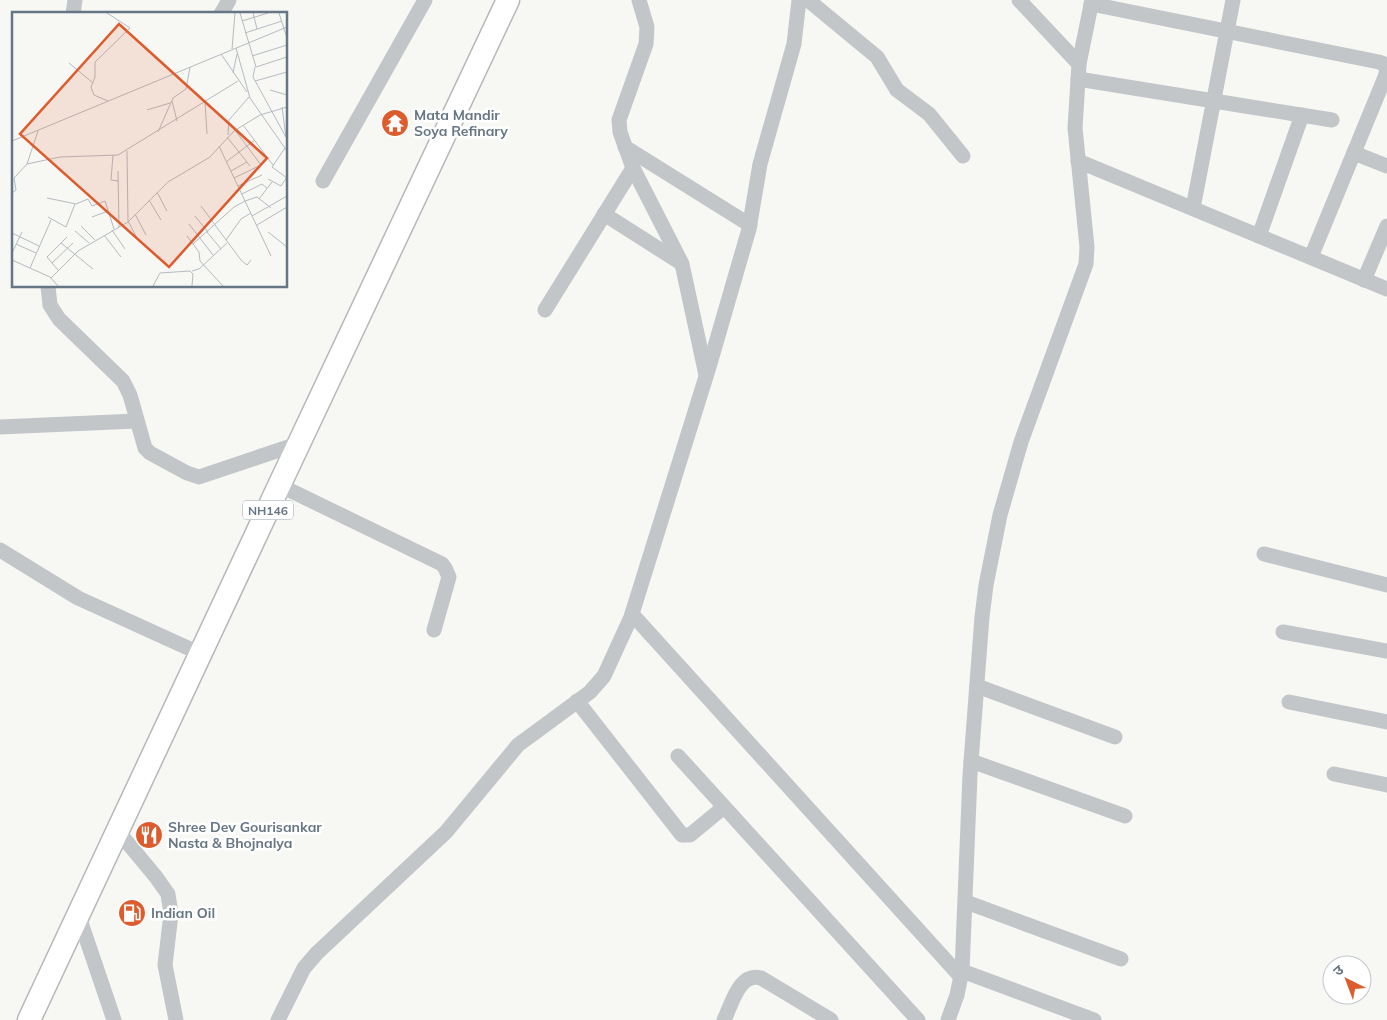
<svg xmlns="http://www.w3.org/2000/svg" width="1387" height="1020" font-family="Mulish,'Noto Sans Devanagari',sans-serif">
  <style>
    .lines { fill: none; stroke-linecap: round; stroke-linejoin: round }
    .highway-casing { stroke: #b5b8bb; stroke-width: 25 }
    .minor { stroke: #c2c6c9; stroke-width: 15 }
    .highway { stroke: #fff; stroke-width: 22 }
    .labels { text-anchor: middle; dominant-baseline: central; stroke-width: 5; stroke-linejoin: round; paint-order: stroke }
    .shield { fill: #fff; stroke: #959fa9; stroke-width: 1 }
    .shield-label { font-size: 12px; font-weight: bold; fill: #677684 }
    .poi-label { font-size: 14px; font-weight: bold; fill: #677684; stroke: #fff; text-anchor: start }
    .inset-road { fill: none; stroke: #b4bbc0; stroke-width: 1 }
    .view { fill: #dd5c2e; fill-opacity: 0.15; stroke: #dd5c2e; stroke-width: 2.5 }
    .inset-edge { fill: none; stroke: #677684; stroke-width: 2.5 }
  </style>
  <rect width="100%" height="100%" fill="#f7f7f4"/>
  <g class="lines">
    <g class="highway-casing">
      <path id="highway" d="M29 1020C187 679 348 340 508 0"/>
    </g>
    <g class="minor">
      <path d="M639 0 647 27 646 44 619 120 620 132 633 168 682 264 706 375"/>
      <path d="M808 0 877 57 897 90 929 114 963 156"/>
      <path d="M1019 0 1079 64"/>
      <path d="M1091 4 1379 62 1384 64 1387 70 1385 77 1311 257"/>
      <path d="M73 14 75 0"/>
      <path d="M221 14 229 0"/>
      <path d="M1078 79 1332 120"/>
      <path d="M625 147 750 225"/>
      <path d="M1354 153 1387 166"/>
      <path d="M1078 161 1387 289"/>
      <path d="M323 181 425 0"/>
      <path d="M1193 208 1233 0"/>
      <path d="M604 214 681 263"/>
      <path d="M1259 236 1302 115"/>
      <path d="M1364 280 1387 226"/>
      <path d="M48 286 50 305 59 319 123 381 130 395 145 448 150 453 187 473 199 477 300 443"/>
      <path d="M545 310 633 168"/>
      <path d="M0 427 136 421"/>
      <path d="M279 485 442 564 445 568 449 577 434 630"/>
      <path d="M0 550 78 598 199 653"/>
      <path d="M1264 554 1387 585"/>
      <path d="M632 614 961 977"/>
      <path d="M1283 632 1387 651"/>
      <path d="M977 686 1115 737"/>
      <path d="M577 701 682 835H690L724 807"/>
      <path d="M1289 702 1387 722"/>
      <path d="M678 756 918 1020"/>
      <path d="M971 761 1125 816"/>
      <path d="M1334 774 1387 785"/>
      <path d="M117 830 156 877 168 894 171 914 165 965 176 1020"/>
      <path d="M966 902 1121 959"/>
      <path d="M78 914 114 1020"/>
      <path d="M962 971 1094 1020"/>
      <path d="M278 1020 304 968 317 953 446 832 518 745 590 692 604 676 631 617 709 367 749 229 760 164 794 44 799 0"/>
      <path d="M724 1020C732 1004 739 972 761 978L831 1020"/>
      <path d="M948 1020 957 995 962 971 970 775 982 617 986 585 1000 515 1021 442 1086 264 1087 247 1075 128 1079 64 1092 0"/>
    </g>
    <use href="#highway" class="highway"/>
  </g>
  <defs>
    <g id="temple-disc" transform="scale(1.4375)"><circle r="9.5" fill="#dd5c2e" stroke="#fff"/><path d="M0-6L5-2H3V0L6.5 2.5H4V6H1.5V3h-3V6H-4V2.5H-6.5L-3 0V-2H-5Z" fill="#fff"/></g>
    <g id="restaurant-disc" transform="scale(1.4375)"><circle r="9.5" fill="#dd5c2e" stroke="#fff"/><path d="M-5-6h1v4h1v-4h1v4h1v-4h1v5L-1.5 .5V6h-2V.5L-5-1ZM5-6V6H3V1.5H1.5Q1.5-4 5-6Z" fill="#fff"/></g>
    <g id="fuel-disc" transform="scale(1.4375)"><circle r="9.5" fill="#dd5c2e" stroke="#fff"/><path d="M-5.5-6h7V0h2V4h1.3V-2.5L3-4.5l.8-.8L6-3V5H2.5V1h-1V6h-7ZM-4.2-4.7v3.2H.2V-4.7Z" fill="#fff"/></g>
  </defs>
  <g fill-rule="evenodd">
    <use href="#temple-disc" x="395" y="123"/>
    <use href="#restaurant-disc" x="149" y="835"/>
    <use href="#fuel-disc" x="132" y="913"/>
  </g>
  <g class="labels">
    <rect class="shield" x="243" y="500.5" width="50" height="19" rx="4"/>
    <g class="shield-label">
      <text x="268" y="510">NH146</text>
    </g>
    <g class="poi-label">
      <text x="414" y="115">Mata Mandir<tspan x="414" dy="16">Soya Refinary</tspan></text>
      <text x="168" y="827">Shree Dev Gourisankar<tspan x="168" dy="16">Nasta &amp; Bhojnalya</tspan></text>
      <text x="151" y="913">Indian Oil</text>
    </g>
  </g>
  <g transform="translate(12 12)">
    <rect width="275" height="275" fill="#f7f7f4"/>
    <path class="inset-road" d="M95 1 118 16 83 50V65L79 75 82 83 96 89M228 1 244 55 275 45M241 1 245 17M267 1 275 26M230 9 256 1M233 21 270 9M224 36 238 86 275 139M220 37 223 1M209 42 235 80M240 44 275 33M57 51 81 71M243 55 241 65 275 127M221 61 225 42M243 69 275 60M258 78 275 83M160 89 165 109M193 90 195 122M270 95 274 125M135 98 158 91M231 113 261 153M146 120 161 86 174 77 178 55M216 123 217 108 237 85M215 125 238 154M0 129 275 15M207 134 259 244M273 136 260 155 275 166M115 139 116 209M101 143 99 168 106 169M214 150 243 128M15 152 48 145 106 143 226 69M106 159 107 215M219 159 235 150M222 166 249 153 223 118M256 167 269 174 275 165M226 174 250 163M145 180 155 199M0 181 4 178 2 166 15 152 26 119M230 182 250 172 255 176M35 186 64 192 76 187 80 194 93 189 102 217M247 187 260 170M137 188 149 208M189 194 229 248 235 253 239 248M123 202 134 223M183 204 196 220M240 204 275 184M36 205 54 215 63 192M80 205 96 199M116 209 126 228M177 212 201 243M245 213 275 195M69 214 83 228M100 218 113 237M63 219 77 231M195 220 209 237M256 220 275 235M0 221 27 234M92 223 109 245M175 224 187 240 188 249 211 274M214 228 229 207 239 201M49 231 81 257M4 232 24 241M181 232 222 195 233 189 245 185 259 196M0 241 10 220M0 248 38 265 46 274M40 251 61 231M18 256 39 208M46 258 35 245 55 225M180 259 187 257 215 231M39 266 66 239 116 210 156 170 198 145 222 119 248 103 275 95M141 274 148 261 178 259 181 262 180 274"/>
    <path class="view" d="M107 12 255 146 157 255 8 122Z"/>
    <rect width="275" height="275" class="inset-edge"/>
  </g>
  <g transform="translate(1347 980) rotate(318)"><circle r="24" fill="#ffffff" stroke="#c2c8ce"/>
  <path d="M0-4L9 19L0 12L-9 19Z" fill="#dd5c2e"/>
  <text y="-8" font-size="14" font-weight="bold" text-anchor="middle" fill="#677684">उ</text>
  </g>
</svg>
